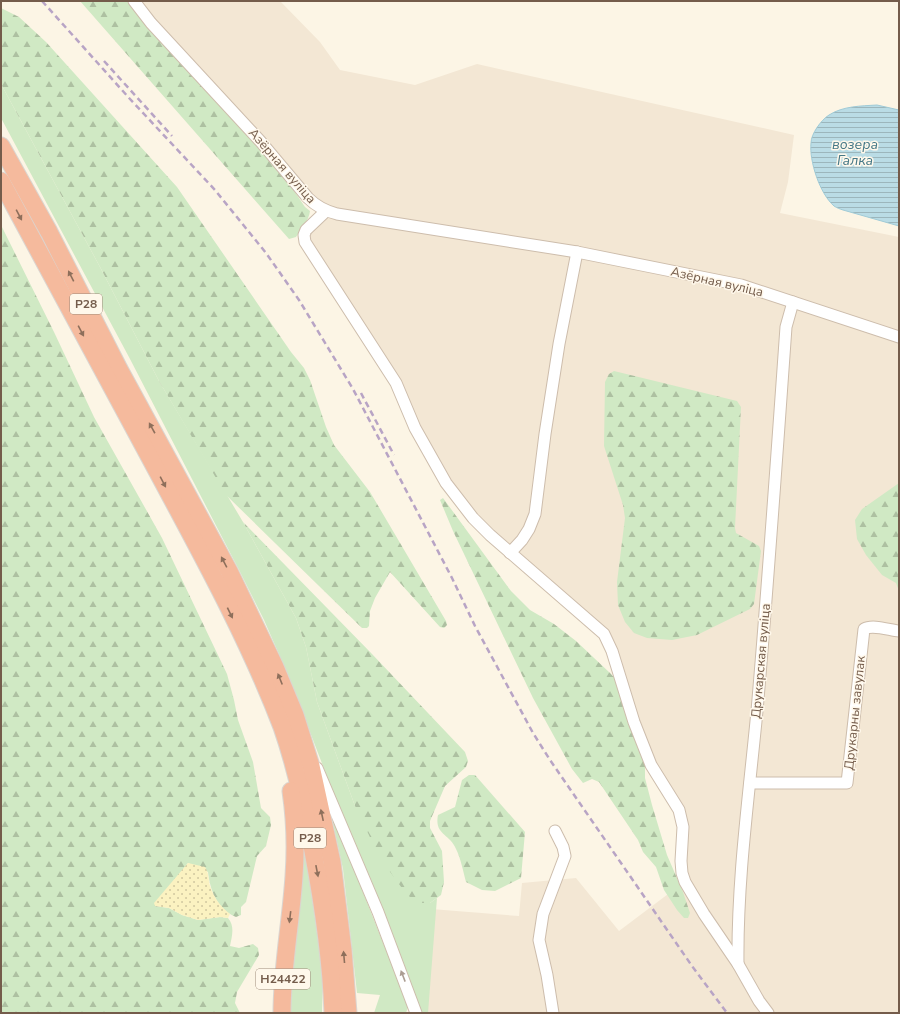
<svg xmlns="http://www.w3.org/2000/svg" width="900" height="1014" font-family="'Nunito Sans',sans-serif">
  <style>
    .residential { fill: #f3e7d4 }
    .grass { fill: #d0e9c4 }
    .forest { fill: url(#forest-firs) }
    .sand { fill: url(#sand-dots) }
    .water { fill: url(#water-rules); stroke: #a0cbd7 }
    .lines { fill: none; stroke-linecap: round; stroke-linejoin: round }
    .minor-casing { stroke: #cdbdac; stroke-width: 13 }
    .highway-casing { stroke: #dbd5d0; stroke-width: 19 }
    .minor { stroke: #fff; stroke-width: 11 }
    .highway { stroke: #f5ba9d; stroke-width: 17 }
    .rail { stroke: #b8a4c5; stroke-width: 2.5; stroke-dasharray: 6 4; stroke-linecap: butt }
    .oneway { fill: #8e6f5b }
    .oneway2 { fill: #ac9d93 }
    .labels { text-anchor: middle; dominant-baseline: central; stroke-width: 3; stroke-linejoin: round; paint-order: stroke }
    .shield { fill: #fff8eb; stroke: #9e8b7b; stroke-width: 1 }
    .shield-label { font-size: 12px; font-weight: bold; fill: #745c4b }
    .street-label { font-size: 13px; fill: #745c4b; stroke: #fff8eb }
    .water-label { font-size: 14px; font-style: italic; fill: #457887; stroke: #fff8eb }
  </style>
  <defs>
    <pattern id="forest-firs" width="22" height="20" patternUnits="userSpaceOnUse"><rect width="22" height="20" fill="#d0e9c4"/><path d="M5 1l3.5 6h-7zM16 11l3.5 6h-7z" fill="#adc0a1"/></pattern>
    <pattern id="sand-dots" width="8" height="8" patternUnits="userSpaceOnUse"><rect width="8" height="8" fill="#fbf2c1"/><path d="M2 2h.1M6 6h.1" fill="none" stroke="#d0c79f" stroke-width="1.8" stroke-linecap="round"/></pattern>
    <pattern id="water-rules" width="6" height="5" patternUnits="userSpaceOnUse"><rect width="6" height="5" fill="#badce5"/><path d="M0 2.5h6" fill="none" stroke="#9cb6bc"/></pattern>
  </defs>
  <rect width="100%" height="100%" fill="#fcf5e5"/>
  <path class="residential" d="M134 1H280L320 42 340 70 415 85 477 64 794 135 788 182 780 213 899 237V1013H426L431 909 519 916 522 883 576 878 619 931 684 882 683 827 656 775 604 634 458 500 396 383 304 235 326 211Z"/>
  <g class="grass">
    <path d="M1 84 100 267 159 381 243 522 296 618 306 647 317 702 355 806 430 903 437 898 428 1013H423L421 1012 370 881 331 787 289 677 264 620 238 568 130 359 1 118Z"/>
    <path d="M329 806 406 1001 408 1007 406 1013H374L380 995 357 993 343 869Z"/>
    <path d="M299 814 314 911 323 978 322 1013H290L289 1009Z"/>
  </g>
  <g class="forest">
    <path d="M80 1H134L261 142 305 207 310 211C309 220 301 230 296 237L289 239Z"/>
    <path d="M1 8 19 17 46 42 177 187 291 352 304 368 310 380 326 427 334 445 370 492 446 621 447 625 444 628 440 627 390 572 375 598 370 611 369 626 367 628H362L226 495 159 381 100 267 1 84Z"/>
    <path d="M1 225 54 332 94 417 162 538 227 674 234 700 238 720 253 762 261 808 270 817 271 825 266 846 257 856 246 902 241 907V915L236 917C218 910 210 891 208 872L188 863 155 906 169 908 182 915 198 920 220 917 228 918C235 926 232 936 230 946L239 948 253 944 258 948 259 955 237 992 235 1003 240 1013H1Z"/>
    <path d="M614 371 737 401 741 407 735 528 736 533 759 546 761 551 754 604 750 609 697 635 672 640 647 638 634 633 625 622 618 605 617 582 625 518 623 505 604 446 605 382 609 374Z"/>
    <path d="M899 483V591L896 583 882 575 866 555 857 539 855 520 862 509Z"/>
    <path d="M443 498 511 591 530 610 554 624 576 641 610 673 633 698 645 743V778L652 805 667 855 683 892 690 913 688 918H684L677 910 664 890 656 867 643 852 638 840 599 782 592 779 583 783 572 769 533 698 453 531 440 500Z"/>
    <path d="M243 522 372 654 465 752 468 761 466 767 445 786 430 821V828L442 851 444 882 441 895 430 903H420L407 895 380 858 355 806 317 702 306 647 296 618Z"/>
    <path d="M469 775H475L525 832 521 878 495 891 482 890 466 882C463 871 461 859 456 849 450 834 434 835 438 815L455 807 462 780Z"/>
  </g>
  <path class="sand" d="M188 863 205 867C209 873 208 879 210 886 214 898 220 906 230 914L228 918 220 917 198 920 182 915 169 908 155 906 154 903Z"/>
  <path class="water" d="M877 105 899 110V226L843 210C840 209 837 208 834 206 820 194 809 161 811 143 811 134 821 120 829 115 843 106 861 106 877 105Z"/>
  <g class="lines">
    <g class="minor-casing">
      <g id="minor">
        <path d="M134 1 151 23 261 142 308 198C317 207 325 211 337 214L577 252 741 285 899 337"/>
        <path d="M326 211 306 230 304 235 305 242 396 383 415 428 446 483 473 518 490 535 604 634 612 651 634 722 651 765 679 810 683 827 681 861 682 873 685 882 704 914 738 964 759 1001 768 1013"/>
        <path d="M510 553 522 540 529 529 535 514 545 434 559 344 577 252"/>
        <path d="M317 768 378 912 416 1013"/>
        <path d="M750 783H847L864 629C873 624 889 630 899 631"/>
        <path d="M738 964C737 880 749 795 757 711 768 583 777 455 786 327L793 302"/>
        <path d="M553 1013 547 975 539 940 543 914 565 856 563 847 555 831"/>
      </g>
    </g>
    <g class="highway-casing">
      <g id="highway">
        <path d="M1 146 49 232 119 369 229 571 275 667 295 715 311 766 332 862 343 950 348 1013"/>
        <path d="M1 181C53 277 104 373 156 469 201 553 248 638 282 727 296 767 305 809 313 851 323 904 331 959 333 1013"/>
        <path d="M282 1013C282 967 291 922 294 876 296 848 295 818 291 791"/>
      </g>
    </g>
    <use href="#minor" class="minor"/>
    <use href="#highway" class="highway"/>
    <g class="rail">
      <path d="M42 1 130 99 215 190 266 253 299 300 353 389 452 578 475 626 533 733 550 760 692 966 727 1013"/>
      <path d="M104 61 172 136"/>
      <path d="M361 393 394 455"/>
    </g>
  </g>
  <defs><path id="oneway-solid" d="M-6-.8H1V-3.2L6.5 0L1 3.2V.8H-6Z"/></defs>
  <g class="oneway">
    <use href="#oneway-solid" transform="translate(19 215) rotate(62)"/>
    <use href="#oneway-solid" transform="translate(71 276) rotate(-117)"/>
    <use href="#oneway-solid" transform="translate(81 331) rotate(62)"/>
    <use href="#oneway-solid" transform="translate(152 428) rotate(-119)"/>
    <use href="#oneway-solid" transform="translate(163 482) rotate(62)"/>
    <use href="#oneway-solid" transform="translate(224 562) rotate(-118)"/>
    <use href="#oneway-solid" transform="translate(230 613) rotate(64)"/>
    <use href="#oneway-solid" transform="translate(280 679) rotate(-112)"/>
    <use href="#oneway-solid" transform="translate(322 815) rotate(-102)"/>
    <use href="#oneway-solid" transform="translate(317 871) rotate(79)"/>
    <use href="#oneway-solid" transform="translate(290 917) rotate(97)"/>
    <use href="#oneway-solid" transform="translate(344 957) rotate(-95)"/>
  </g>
  <use class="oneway2" href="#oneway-solid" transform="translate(403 976) rotate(-111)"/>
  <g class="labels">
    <g class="shield">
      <rect x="70" y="294" width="32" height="20" rx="3"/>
      <rect x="294" y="828" width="32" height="20" rx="3"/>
      <rect x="256" y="969" width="54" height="20" rx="3"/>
    </g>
    <g class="shield-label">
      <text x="86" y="304">Р28</text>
      <text x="310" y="838">Р28</text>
      <text x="283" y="979">Н24422</text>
    </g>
    <g class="street-label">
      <text transform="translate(282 166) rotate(49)">Азёрная вуліца</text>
      <text transform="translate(717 282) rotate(13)">Азёрная вуліца</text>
      <text transform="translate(761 661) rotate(-85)">Друкарская вуліца</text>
      <text transform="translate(855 713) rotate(-84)">Друкарны завулак</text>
    </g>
    <g class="water-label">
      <text x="855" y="144">возера<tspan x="855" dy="16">Галка</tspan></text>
    </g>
  </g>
  <rect width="900" height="1014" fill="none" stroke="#745c4b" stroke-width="4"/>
</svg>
